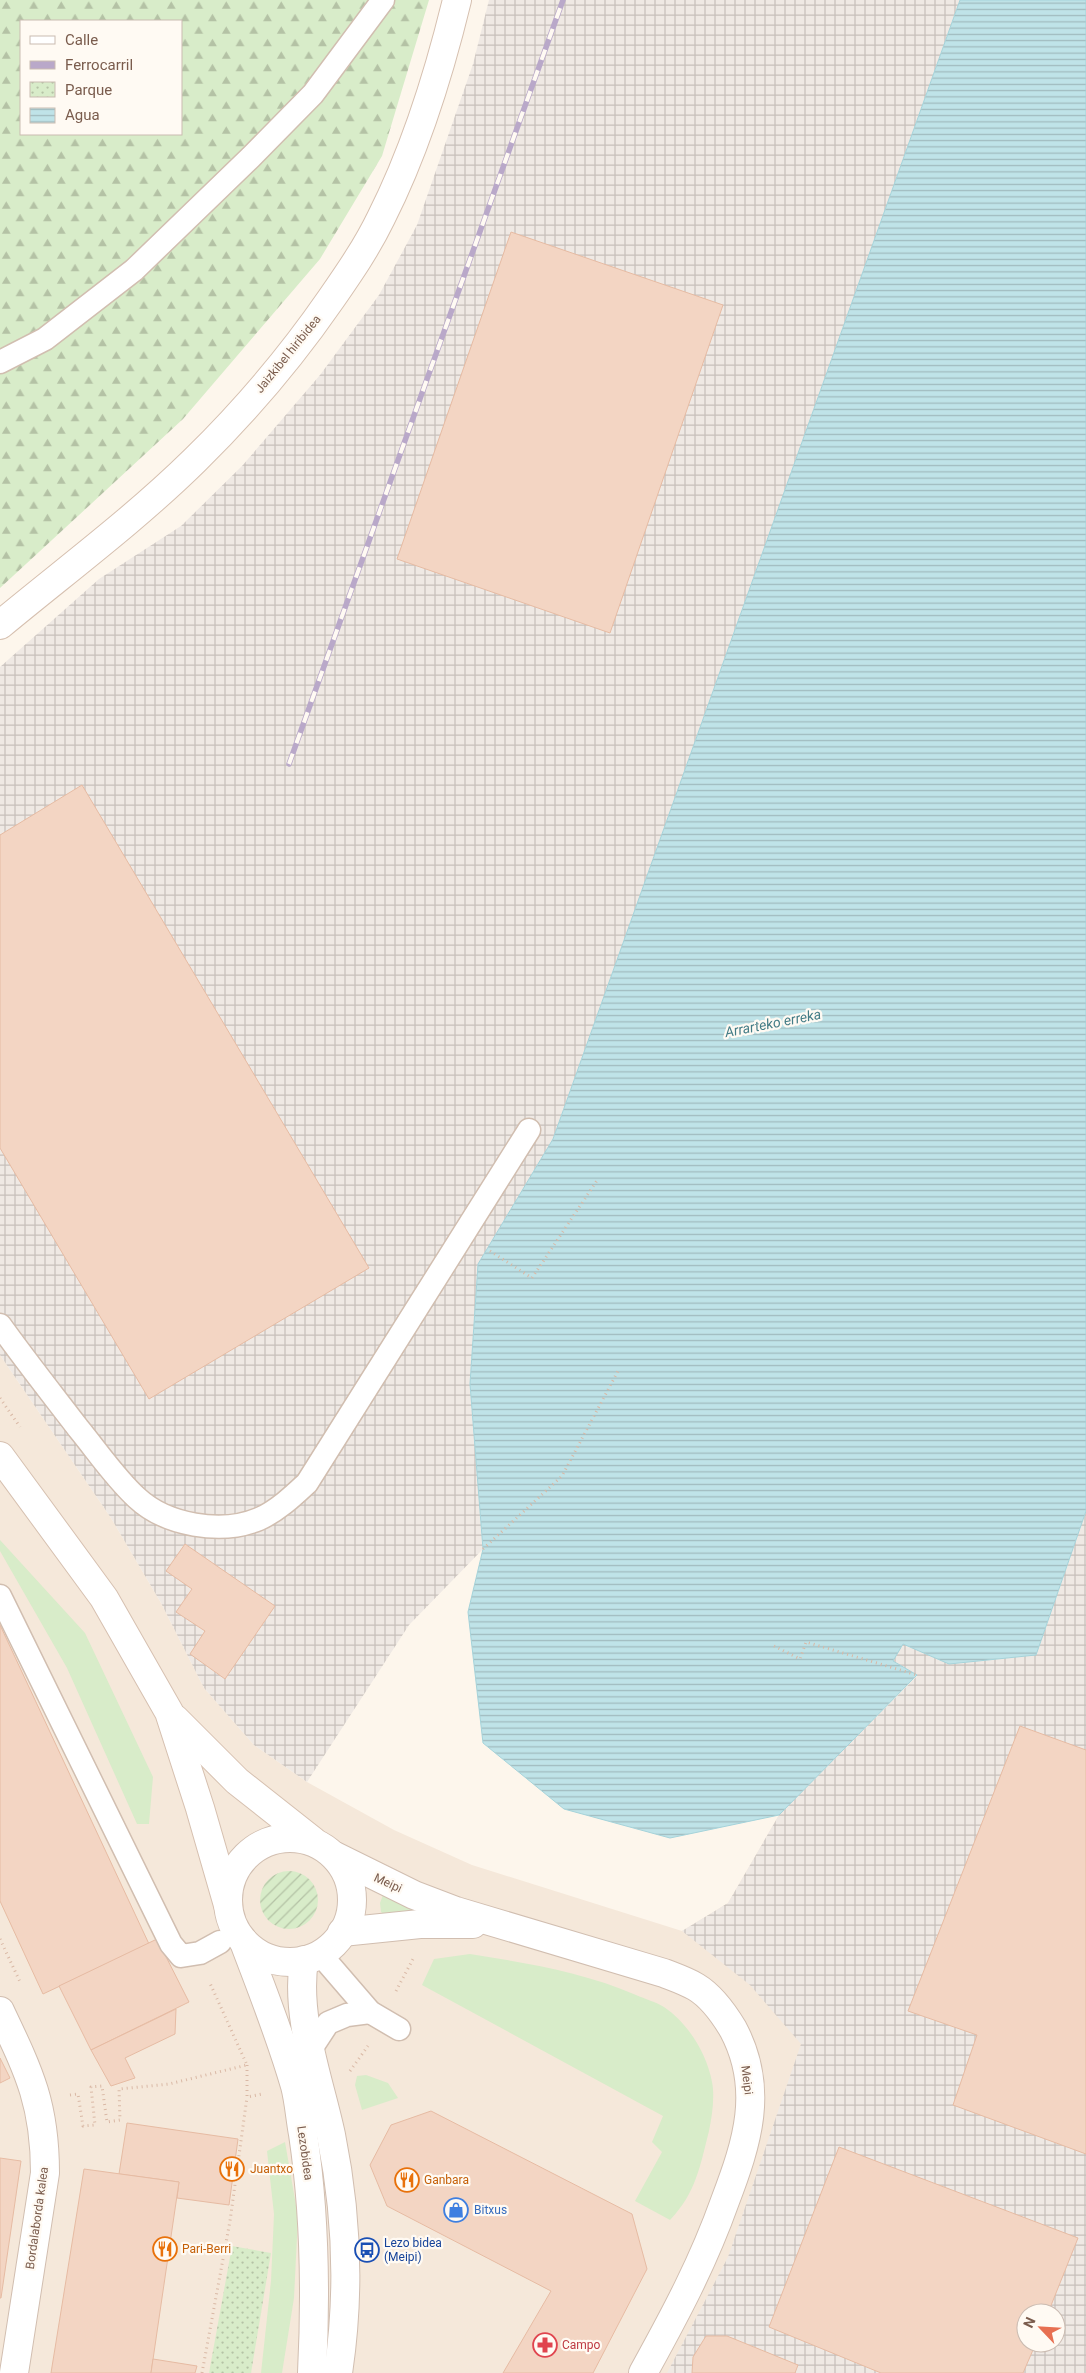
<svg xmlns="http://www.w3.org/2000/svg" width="1086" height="2373" font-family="Roboto,sans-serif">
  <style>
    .residential { fill: #f5e8da; fill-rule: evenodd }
    .industrial { fill: url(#industrial-grid); fill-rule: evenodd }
    .grass { fill: #d8ecc9 }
    .forest { fill: url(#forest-firs); fill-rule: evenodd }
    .park { fill: url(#park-dots) }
    .garden { fill: url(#garden-furrows) }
    .water { fill: url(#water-rules); stroke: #a5d3da }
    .building { fill: #f3d5c3; stroke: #e6bba3 }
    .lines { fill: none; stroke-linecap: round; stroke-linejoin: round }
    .lane-casing { stroke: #d1beb0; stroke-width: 25 }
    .street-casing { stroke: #d1beb0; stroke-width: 30 }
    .secondary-casing { stroke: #d6c0b0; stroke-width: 30 }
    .path { stroke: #d9b8a5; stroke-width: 3; stroke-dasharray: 1 4; stroke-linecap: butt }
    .lane { stroke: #fff; stroke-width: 22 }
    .street { stroke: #fff; stroke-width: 28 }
    .secondary { stroke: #fff; stroke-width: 28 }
    .rail-casing { stroke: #b9a8c9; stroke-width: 5.5 }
    .rail { stroke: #fffaf3; stroke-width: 4; stroke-dasharray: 11; stroke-linecap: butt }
    .labels { text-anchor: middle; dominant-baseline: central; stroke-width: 4.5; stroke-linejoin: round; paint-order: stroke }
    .street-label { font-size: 12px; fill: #7a5c4d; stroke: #fffaf3 }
    .food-label { font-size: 12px; fill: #c56008; stroke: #fffaf3; text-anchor: start }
    .shop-label { font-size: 12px; fill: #366cbe; stroke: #fffaf3; text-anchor: start }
    .transit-label { font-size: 12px; fill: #164399; stroke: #fffaf3; text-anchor: start }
    .health-label { font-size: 12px; fill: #be3a42; stroke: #fffaf3; text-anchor: start }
    .water-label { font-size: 14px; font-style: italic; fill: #437c86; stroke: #fffaf3 }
  </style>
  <defs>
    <pattern id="industrial-grid" width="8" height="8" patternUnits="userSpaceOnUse" patternTransform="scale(1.25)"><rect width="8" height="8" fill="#efe9e4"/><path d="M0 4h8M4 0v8" fill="none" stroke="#c7c0bb"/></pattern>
    <pattern id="forest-firs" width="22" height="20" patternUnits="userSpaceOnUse" patternTransform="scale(1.25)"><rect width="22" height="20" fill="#d8ecc9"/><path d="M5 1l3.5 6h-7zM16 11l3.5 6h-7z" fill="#b4c2a5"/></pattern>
    <pattern id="park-dots" width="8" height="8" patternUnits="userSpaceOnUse" patternTransform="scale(1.25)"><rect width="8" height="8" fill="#d8ecc9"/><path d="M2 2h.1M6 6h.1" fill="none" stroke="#b4c2a5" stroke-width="1.8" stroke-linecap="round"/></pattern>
    <pattern id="garden-furrows" width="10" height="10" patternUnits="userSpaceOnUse" patternTransform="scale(1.25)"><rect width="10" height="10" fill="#d8ecc9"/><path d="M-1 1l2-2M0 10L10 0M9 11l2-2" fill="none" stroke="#b4c2a5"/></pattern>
    <pattern id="water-rules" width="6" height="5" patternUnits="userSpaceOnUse" patternTransform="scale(1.25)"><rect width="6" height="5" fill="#bfe3e8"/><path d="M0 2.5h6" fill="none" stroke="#a0bbbe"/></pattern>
  </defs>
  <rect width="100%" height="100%" fill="#fdf6ec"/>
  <path class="residential" d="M0 1355 111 1518 161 1603 204 1688 254 1745 307 1782 394 1830 472 1865 682 1931 728 1903 779 1815 1036 1655 1086 1511V2373H0ZM1026 2313H1056V2343H1026Z"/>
  <g class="industrial">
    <path d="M489 0H960L553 1139 478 1264 470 1384 483 1549 409 1625 307 1782 254 1745 204 1688 161 1603 111 1518 0 1355V667L99 579 181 526 242 466 320 375 379 295 417 225 473 64Z"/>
    <path d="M1086 1511V2373H667L728 2257 801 2044 750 1985 682 1931 728 1903 779 1815 917 1676 893 1661 903 1644 949 1664 1036 1655ZM1026 2313H1056V2343H1026Z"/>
  </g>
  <g class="grass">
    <path d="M0 1540 85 1633 153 1777 149 1824H137L67 1668 0 1551Z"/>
    <path d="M383 1895 445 1912 385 1915 381 1912 380 1903Z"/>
    <path d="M470 1954C526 1963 583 1972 636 1995 645 1999 656 2002 664 2007 688 2023 707 2054 712 2082 715 2097 712 2116 709 2131 700 2166 696 2193 670 2220L635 2201 662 2152 652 2142 663 2116 422 1985 434 1959Z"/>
    <path d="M366 2075 388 2083 398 2098 362 2110 355 2085 357 2076Z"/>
    <path d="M285 2142 298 2217 294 2298 282 2373H261L271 2281 274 2214 267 2151Z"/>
  </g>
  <path class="forest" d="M0 0H429L382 156 320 259 183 419 0 588ZM21 21H181V134H21Z"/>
  <path class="park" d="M232 2246 271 2253 251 2373H209Z"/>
  <circle class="garden" cx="289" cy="1900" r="29"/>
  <path class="water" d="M960 0H1086V1511L1036 1655 949 1664 903 1644 893 1661 917 1675 779 1815 670 1838 564 1809 483 1743 468 1612 483 1549 470 1384 478 1264 553 1139Z"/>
  <g class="building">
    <path d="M511 232 723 305 610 633 397 559Z"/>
    <path d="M82 785 369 1268 149 1399 0 1148V835Z"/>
    <path d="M185 1544 275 1606 225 1679 190 1654 205 1631 176 1612 192 1589 166 1571Z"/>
    <path d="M0 1625 149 1944 43 1994 0 1901Z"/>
    <path d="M1020 1726 1086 1750V2154L953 2105 977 2035 908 2011Z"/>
    <path d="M157 1939 189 2002 91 2050 59 1986Z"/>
    <path d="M176 2009 175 2034 125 2058 135 2078 111 2086 91 2050Z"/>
    <path d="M0 2058 10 2078 0 2083Z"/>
    <path d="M431 2111 632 2214 647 2269 593 2373H503L551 2291 387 2206 370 2165 391 2125Z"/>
    <path d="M127 2123 238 2139 229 2205 177 2198 179 2182 119 2174Z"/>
    <path d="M839 2147 1078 2238 1048 2313H1026V2343H1036L1023 2373H881L769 2327Z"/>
    <path d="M0 2158 21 2161 1 2298H0Z"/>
    <path d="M84 2169 179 2182 151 2373H51Z"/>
    <path d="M706 2336H727L798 2365 795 2373H692L693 2357Z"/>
    <path d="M153 2359 197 2366 195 2373H151Z"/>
  </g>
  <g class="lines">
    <g class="lane-casing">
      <g id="lane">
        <path d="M0 362 45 339 134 270 251 157 313 94 383 0"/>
        <path d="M0 1325C25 1360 52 1394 78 1428 97 1451 115 1478 137 1498 166 1525 221 1535 259 1519 277 1511 292 1497 307 1483L529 1130"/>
        <path d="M0 1596 171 1944 181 1956 200 1953 220 1942"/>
        <path d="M320 1954 370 2012 399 2029"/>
        <path d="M311 2049 328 2023 347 2015 370 2012"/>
      </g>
    </g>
    <g class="street-casing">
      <g id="street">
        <circle cx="290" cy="1900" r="62"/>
        <path d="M335 1856 414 1895 456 1911 664 1973C674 1977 686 1981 696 1987 711 1996 724 2014 733 2029 765 2089 747 2143 725 2201 703 2263 675 2315 643 2373"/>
        <path d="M342 1932 420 1924H473"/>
        <path d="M244 1942C262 1990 281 2037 295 2086 299 2101 300 2118 303 2134 315 2214 316 2293 312 2373"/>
        <path d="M304 1960C295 2018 319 2079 331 2135 347 2214 350 2294 338 2373"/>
        <path d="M0 2011C29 2072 45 2104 45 2173L14 2373"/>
      </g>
    </g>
    <g class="secondary-casing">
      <g id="secondary">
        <path d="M0 625C65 571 134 520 195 460 245 411 291 357 331 299 349 273 367 247 381 218 416 149 439 74 457 0"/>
        <path d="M0 1456 104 1598 169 1712 200 1808 228 1905"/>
        <path d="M175 1719 237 1781 313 1841"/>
      </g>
    </g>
    <g class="path">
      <path d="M490 1251 532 1278 598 1179"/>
      <path d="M0 1398 20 1427"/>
      <path d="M483 1549 562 1476 618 1371"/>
      <path d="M774 1646 800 1659 806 1642 917 1675"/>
      <path d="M0 1939 21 1984"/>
      <path d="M396 1991 413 1959"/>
      <path d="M247 2065V2097L262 2094"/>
      <path d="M350 2071 368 2046"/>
      <path d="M70 2095 78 2094 83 2126 95 2125 91 2087 102 2086 107 2122 120 2120 119 2089 169 2084 247 2065 209 1981"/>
      <path d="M202 2373 230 2221 247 2097"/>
    </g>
    <use href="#lane" class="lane"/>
    <use href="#street" class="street"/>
    <use href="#secondary" class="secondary"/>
    <g class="rail-casing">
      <path id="rail" d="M289 764 563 0"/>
    </g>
    <use href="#rail" class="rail"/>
  </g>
  <defs>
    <g id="restaurant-ring" transform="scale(1.25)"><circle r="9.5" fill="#fffaf3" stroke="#e8710a" stroke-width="1.5"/><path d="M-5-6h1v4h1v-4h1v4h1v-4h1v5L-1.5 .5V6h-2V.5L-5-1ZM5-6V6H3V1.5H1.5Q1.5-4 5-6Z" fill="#e8710a"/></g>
    <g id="shop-ring" transform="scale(1.25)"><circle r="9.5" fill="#fffaf3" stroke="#3f7fe0" stroke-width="1.5"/><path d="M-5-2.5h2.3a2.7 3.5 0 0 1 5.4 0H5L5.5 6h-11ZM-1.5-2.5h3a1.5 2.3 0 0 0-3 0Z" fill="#3f7fe0"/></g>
    <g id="bus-ring" transform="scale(1.25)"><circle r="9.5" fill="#fffaf3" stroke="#1a4fb4" stroke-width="1.5"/><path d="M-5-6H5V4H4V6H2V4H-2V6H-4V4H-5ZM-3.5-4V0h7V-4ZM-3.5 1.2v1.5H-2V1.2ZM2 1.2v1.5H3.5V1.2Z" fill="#1a4fb4"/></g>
    <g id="pharmacy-ring" transform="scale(1.25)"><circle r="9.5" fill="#fffaf3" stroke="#e0444e" stroke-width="1.5"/><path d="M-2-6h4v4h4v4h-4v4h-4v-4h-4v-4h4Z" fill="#e0444e"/></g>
  </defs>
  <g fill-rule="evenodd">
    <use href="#restaurant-ring" x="232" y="2169"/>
    <use href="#restaurant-ring" x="407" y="2180"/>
    <use href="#shop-ring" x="456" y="2210"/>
    <use href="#restaurant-ring" x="165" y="2249"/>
    <use href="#bus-ring" x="367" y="2250"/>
    <use href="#pharmacy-ring" x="545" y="2345"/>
  </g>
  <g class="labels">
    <g class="street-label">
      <text transform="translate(288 354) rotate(-51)">Jaizkibel hiribidea</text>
      <text transform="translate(388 1883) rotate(25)">Meipi</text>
      <text transform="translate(747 2080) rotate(83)">Meipi</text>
      <text transform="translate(305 2153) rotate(82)">Lezobidea</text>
      <text transform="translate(37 2218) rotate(-82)">Bordalaborda kalea</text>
    </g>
    <g class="food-label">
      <text x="250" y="2169">Juantxo</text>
      <text x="424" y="2180">Ganbara</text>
      <text x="182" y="2249">Pari-Berri</text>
    </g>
    <g class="shop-label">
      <text x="474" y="2210">Bitxus</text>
    </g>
    <g class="transit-label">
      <text x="384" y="2243">Lezo bidea<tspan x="384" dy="14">(Meipi)</tspan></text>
    </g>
    <g class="health-label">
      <text x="562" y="2345">Campo</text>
    </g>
    <g class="water-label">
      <text transform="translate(773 1023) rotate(-11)">Arrarteko erreka</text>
    </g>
  </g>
  <rect x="20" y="20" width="162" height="115" fill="#fffaf3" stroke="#cabbb1"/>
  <rect x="30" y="36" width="25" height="8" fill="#ffffff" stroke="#cabbb1"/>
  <text x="65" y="45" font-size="15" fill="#7a5c4d">Calle</text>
  <rect x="30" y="61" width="25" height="8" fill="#b9a8c9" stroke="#cabbb1"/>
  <text x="65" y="70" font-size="15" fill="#7a5c4d">Ferrocarril</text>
  <rect x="30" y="82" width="25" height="15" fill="url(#park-dots)" stroke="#cabbb1"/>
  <text x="65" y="95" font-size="15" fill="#7a5c4d">Parque</text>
  <rect x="30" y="108" width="25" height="15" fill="url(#water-rules)" stroke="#cabbb1"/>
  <text x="65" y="120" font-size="15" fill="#7a5c4d">Agua</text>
  <g transform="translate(1041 2328) rotate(295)"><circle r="24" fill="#fffaf3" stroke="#cabbb1"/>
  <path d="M0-4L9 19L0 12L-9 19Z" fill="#e76f51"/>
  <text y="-8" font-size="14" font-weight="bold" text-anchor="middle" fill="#7a5c4d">N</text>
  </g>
</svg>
